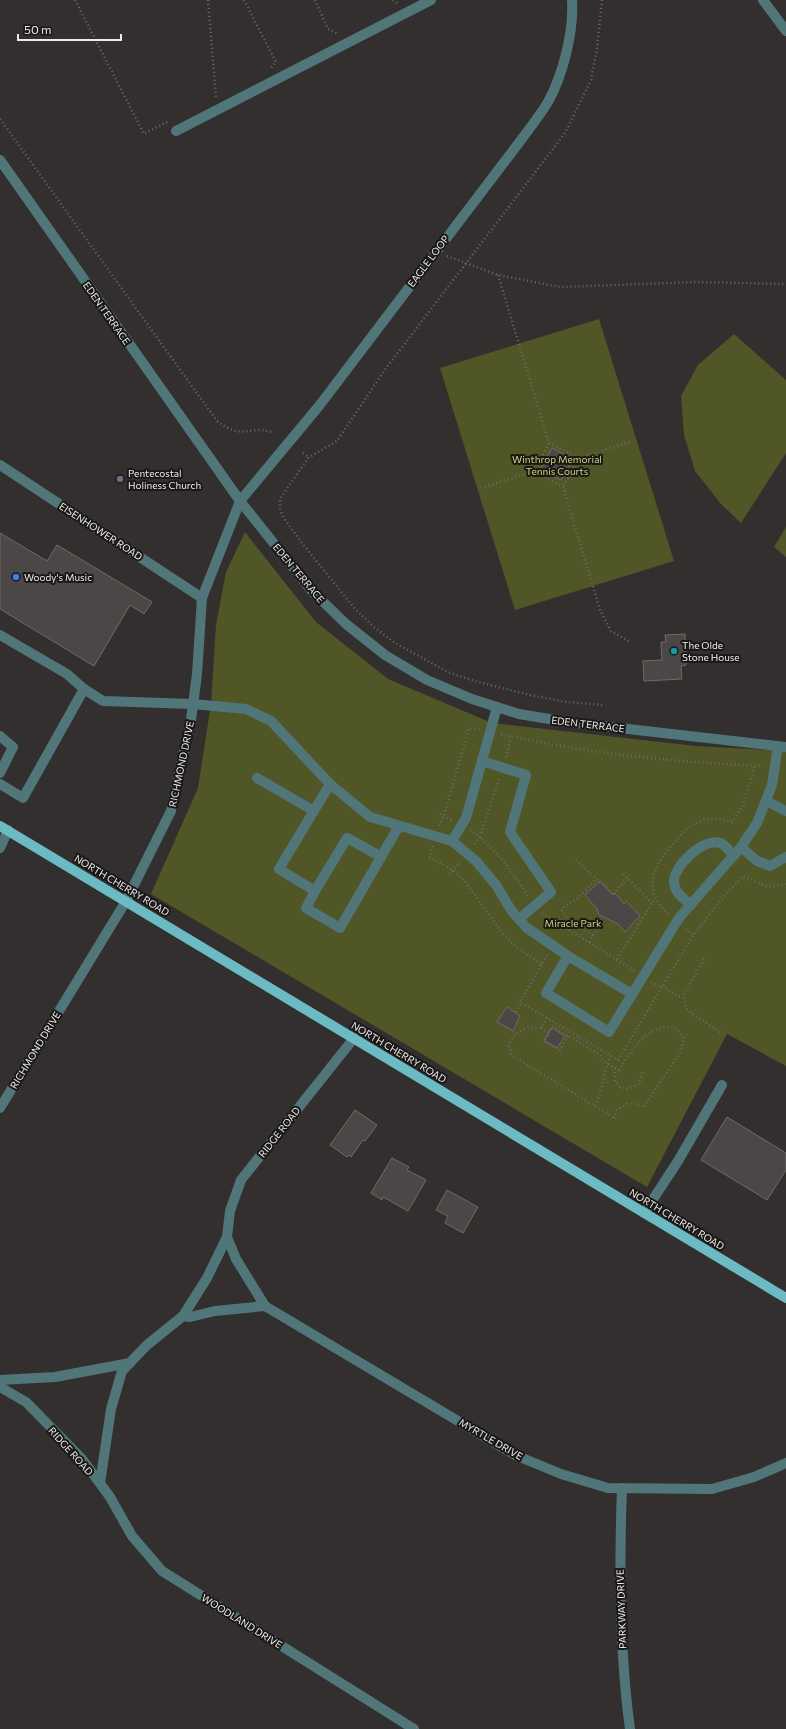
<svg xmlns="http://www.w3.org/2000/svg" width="786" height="1729" font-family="Commissioner,sans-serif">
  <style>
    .green { fill: #515626 }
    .building { fill: #4b4746; stroke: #6e6b69 }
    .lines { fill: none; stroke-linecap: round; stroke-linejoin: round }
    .path { stroke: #6c6a69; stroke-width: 2.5; stroke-dasharray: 1 3; stroke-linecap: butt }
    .minor { stroke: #51767a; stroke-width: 10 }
    .major { stroke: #6cbbc4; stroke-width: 10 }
    .worship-dot { fill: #6b7280; stroke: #191817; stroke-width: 1.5 }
    .shop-dot { fill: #3f7fe0; stroke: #191817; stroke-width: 1.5 }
    .culture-dot { fill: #0f9aa8; stroke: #191817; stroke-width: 1.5 }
    .labels { text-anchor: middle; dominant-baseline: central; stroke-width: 4; stroke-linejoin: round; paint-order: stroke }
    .street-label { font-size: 10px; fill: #edebea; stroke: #191817 }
    .park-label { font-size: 10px; fill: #cdd876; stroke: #191817 }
    .poi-label { font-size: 10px; fill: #edebea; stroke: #191817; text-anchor: start }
  </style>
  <rect width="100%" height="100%" fill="#322f2e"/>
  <g class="green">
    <path d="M599 319 674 561 515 610 440 368Z"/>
    <path d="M734 334 786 380V453L741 523 721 504 695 471 684 435 681 396 698 365Z"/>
    <path d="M786 527V557L774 547Z"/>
    <path d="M245 532 316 622 388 679 492 723 696 746 786 751V1066L727 1034 647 1187 151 894 198 788 211 704 216 625 226 572Z"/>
  </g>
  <g class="building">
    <path d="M552 448 573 459 561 480 540 470Z"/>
    <path d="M0 533 47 561 57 545 152 602 144 614 130 605 94 666 0 609Z"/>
    <path d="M685 634 686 665 681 666 682 679 644 681 643 661 662 660 661 642H666L665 635Z"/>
    <path d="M600 881 613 895 615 893 624 904 626 901 640 916 625 932 618 924 599 915 597 909 585 895Z"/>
    <path d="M507 1007 520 1016 513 1031 497 1022Z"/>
    <path d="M552 1028 565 1036 557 1048 544 1041Z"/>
    <path d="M355 1110 377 1125 365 1141 363 1140 351 1157 349 1155 347 1157 330 1145Z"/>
    <path d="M727 1117 786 1153V1170L767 1200 701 1160Z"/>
    <path d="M392 1158 409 1167 407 1170 426 1180 408 1211 383 1197 382 1200 371 1193Z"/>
    <path d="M447 1190 478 1207 463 1233 445 1223 448 1216 436 1210Z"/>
  </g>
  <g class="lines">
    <g class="path">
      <path d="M75 0 144 134 169 121"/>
      <path d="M208 0 216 97"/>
      <path d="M244 0 276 62 271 68"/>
      <path d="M315 0 328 29 338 34"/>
      <path d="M393 0 397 3"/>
      <path d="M602 0 597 48 591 80 565 133 384 371 337 441 308 458 280 499V510L285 520 305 547 356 610 374 627 395 643 448 672 474 681 530 695 567 702 604 705"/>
      <path d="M0 119 217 421C243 441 248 425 272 432"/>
      <path d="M447 256 498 275 560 287 696 282 786 284"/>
      <path d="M498 275 549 443 534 471 563 487 600 610 611 631 630 642"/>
      <path d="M549 443 579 458 563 487"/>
      <path d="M303 453 309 457"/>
      <path d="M579 458 632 441"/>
      <path d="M481 488 534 471"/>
      <path d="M501 734C588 754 675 762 763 766"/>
      <path d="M506 757 511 737"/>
      <path d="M499 779 480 837 504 861 529 897"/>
      <path d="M440 814 453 821"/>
      <path d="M439 826 446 809 469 728 480 729"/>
      <path d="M470 830 480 837 474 845"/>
      <path d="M433 846 429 857 453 870 465 881 500 930 515 946 541 964"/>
      <path d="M576 860C588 873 602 882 613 895L627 878"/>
      <path d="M449 874 460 862"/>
      <path d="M623 874 652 903"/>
      <path d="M542 913 635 971"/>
      <path d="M668 914C642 889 652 868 673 844 680 835 688 826 698 822 709 817 721 819 732 822L743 805 755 766"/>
      <path d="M686 929 693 935"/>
      <path d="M593 935 571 923 562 911C565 902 572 904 578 898 585 892 590 885 596 879"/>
      <path d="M589 942 603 920"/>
      <path d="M547 955 520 1002 618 1060 689 942C705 918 723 897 743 876L768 887 786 884"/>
      <path d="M617 959 655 898"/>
      <path d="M704 959 683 996 687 1010 721 1033"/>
      <path d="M651 982 661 988"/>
      <path d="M662 986 677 996H683"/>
      <path d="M516 1012 521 1003"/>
      <path d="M547 1018 541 1028C527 1026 513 1031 509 1046L511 1055 616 1119"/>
      <path d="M541 1028 549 1033"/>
      <path d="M568 1036 560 1050 544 1041 552 1026 600 1055 603 1061 619 1070C631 1051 644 1028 669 1027L677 1029 684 1038 680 1053 643 1108"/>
      <path d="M615 1068V1081L620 1087 628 1089 639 1084 643 1071"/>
      <path d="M595 1106C603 1090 603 1072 611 1056"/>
      <path d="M614 1118 617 1110 628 1103 645 1106"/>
    </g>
    <g class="minor">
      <path d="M763 0 786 31"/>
      <path d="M176 131 431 0"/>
      <path d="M0 160 240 501 311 590 346 624 385 655 427 680 472 699 519 714 567 722 786 747"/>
      <path d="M0 465 202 598"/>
      <path d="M0 635 67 674 84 689"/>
      <path d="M0 736 13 747 0 773"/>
      <path d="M482 761 526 775 510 832 551 892 519 919"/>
      <path d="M257 778 314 811"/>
      <path d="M0 784 23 798 84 689 103 701 193 704 246 709 271 721 330 784 370 817 452 841 476 861 496 885 511 910 527 928 568 956"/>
      <path d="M330 784 279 869 315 891 306 908 340 928 399 826"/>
      <path d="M766 801 786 811"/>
      <path d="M452 841 466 818 497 707"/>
      <path d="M741 847 757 861 770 866 786 857"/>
      <path d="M0 848 8 830"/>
      <path d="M315 891 347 838 380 856"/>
      <path d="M691 905C684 899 675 893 674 883 672 867 704 837 720 843 725 844 730 852 734 856"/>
      <path d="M632 994 568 956 546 993 609 1032 679 918 741 847 757 823 772 785 778 746"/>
      <path d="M354 1038 241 1180 230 1211 227 1237 236 1259 265 1306 515 1455 561 1474 608 1488 712 1489 754 1477 786 1463"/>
      <path d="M0 1108 126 901 171 811 191 720 197 674 202 598 240 501 319 406 521 140C530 128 540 115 548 102 563 75 574 31 572 0"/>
      <path d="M644 1213 678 1161 722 1085"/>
      <path d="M183 1316 207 1278 227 1237"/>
      <path d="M0 1380 55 1377 130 1363"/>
      <path d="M0 1387 26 1402 82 1459 110 1497 132 1536 162 1571 414 1729"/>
      <path d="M100 1483 111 1409 122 1371 147 1345 183 1316 190 1317 215 1311 265 1306"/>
      <path d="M622 1488C619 1568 619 1649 630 1729"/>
    </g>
    <path class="major" d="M0 826 786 1298"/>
  </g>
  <circle class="worship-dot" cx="120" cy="479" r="4"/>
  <circle class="shop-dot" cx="16" cy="577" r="4"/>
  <circle class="culture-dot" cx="674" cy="651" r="4"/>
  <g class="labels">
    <g class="street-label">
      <text transform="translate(428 261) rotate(-53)">EAGLE LOOP</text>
      <text transform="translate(107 313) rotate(55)">EDEN TERRACE</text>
      <text transform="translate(101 531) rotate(33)">EISENHOWER ROAD</text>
      <text transform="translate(299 573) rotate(50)">EDEN TERRACE</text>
      <text transform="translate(588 724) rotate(7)">EDEN TERRACE</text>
      <text transform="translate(181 764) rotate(-78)">RICHMOND DRIVE</text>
      <text transform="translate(122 885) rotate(31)">NORTH CHERRY ROAD</text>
      <text transform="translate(35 1050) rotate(-59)">RICHMOND DRIVE</text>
      <text transform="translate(399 1052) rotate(31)">NORTH CHERRY ROAD</text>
      <text transform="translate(279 1132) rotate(-52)">RIDGE ROAD</text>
      <text transform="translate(677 1219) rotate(31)">NORTH CHERRY ROAD</text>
      <text transform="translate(491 1439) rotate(30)">MYRTLE DRIVE</text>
      <text transform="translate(71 1451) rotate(48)">RIDGE ROAD</text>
      <text transform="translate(621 1609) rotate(-92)">PARKWAY DRIVE</text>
      <text transform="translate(242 1621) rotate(32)">WOODLAND DRIVE</text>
    </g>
    <g class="park-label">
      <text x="557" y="459">Winthrop Memorial<tspan x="557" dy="12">Tennis Courts</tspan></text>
      <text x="573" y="923">Miracle Park</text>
    </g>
    <g class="poi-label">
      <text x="128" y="473">Pentecostal<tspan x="128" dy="12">Holiness Church</tspan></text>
      <text x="24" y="577">Woody's Music</text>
      <text x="682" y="645">The Olde<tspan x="682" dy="12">Stone House</tspan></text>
    </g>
  </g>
  <path d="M18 34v6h103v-6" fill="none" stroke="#edebea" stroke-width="2"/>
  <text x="24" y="34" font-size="12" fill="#edebea" stroke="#191817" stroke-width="3" paint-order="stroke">50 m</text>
</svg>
